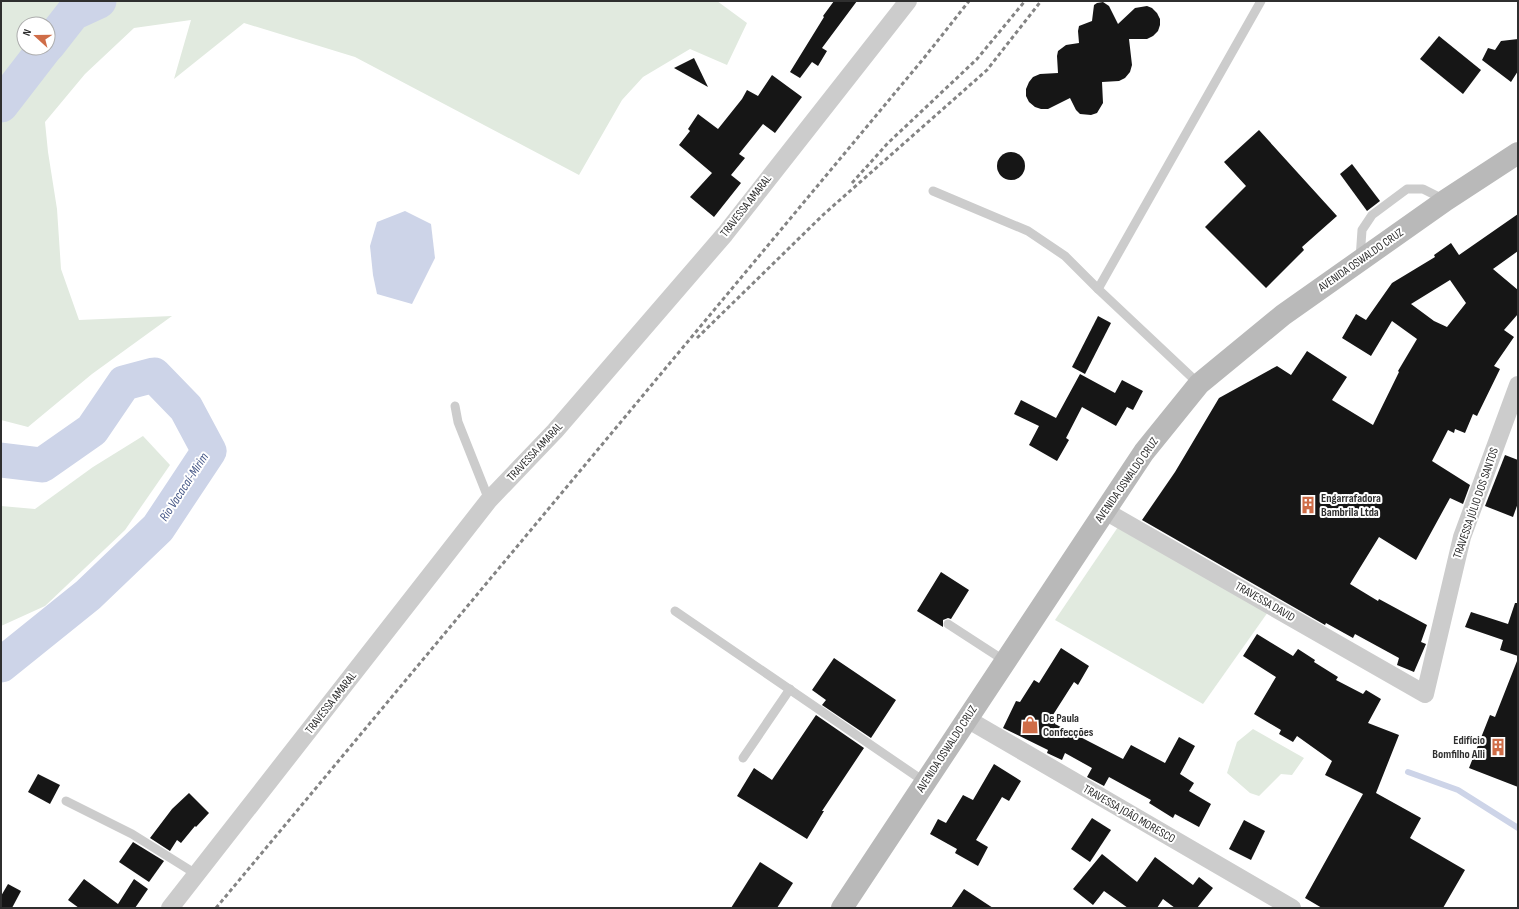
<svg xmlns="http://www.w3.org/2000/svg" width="1519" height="909" font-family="'Sofia Sans Condensed',sans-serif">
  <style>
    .green { fill: #e1eadf; fill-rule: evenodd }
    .water { fill: #cdd4e8 }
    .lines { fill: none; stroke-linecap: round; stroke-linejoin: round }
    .stream { stroke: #cdd4e8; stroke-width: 6 }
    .river { stroke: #cdd4e8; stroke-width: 35 }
    .building { fill: #161616; fill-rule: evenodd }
    .lane { stroke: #ccc; stroke-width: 9 }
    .street { stroke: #ccc; stroke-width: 18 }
    .secondary { stroke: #b9b9b9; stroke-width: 22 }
    .rail { stroke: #848484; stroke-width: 3; stroke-dasharray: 4 3; stroke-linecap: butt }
    .labels { text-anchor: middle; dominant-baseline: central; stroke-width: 4; stroke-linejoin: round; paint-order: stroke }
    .street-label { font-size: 12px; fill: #2f2f2f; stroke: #fff }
    .poi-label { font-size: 12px; font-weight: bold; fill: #2f2f2f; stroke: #fff; text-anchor: start }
    .water-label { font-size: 13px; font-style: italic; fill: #475887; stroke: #fff }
  </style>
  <rect width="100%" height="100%" fill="#fff"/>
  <g class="green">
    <path d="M1 1H717L747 23 727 65 690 49 643 77 622 100 579 175 355 57 244 23 174 79 191 20 134 28 85 74 45 122 48 152 57 209 61 269 79 320 172 316 92 374 28 427 1 420ZM24 24H48V48H24Z"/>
    <path d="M143 436 170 465 125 530 45 606 1 626V506L35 509 93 467Z"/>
    <path d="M1118 527 1268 612 1203 704 1055 620Z"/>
    <path d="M1253 729 1304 758 1292 775 1281 774 1259 796 1250 793 1227 773 1237 742Z"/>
  </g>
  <path class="water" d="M405 211 431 224 435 258 412 304 377 294 373 275 370 246 377 222Z"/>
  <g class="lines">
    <path class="stream" d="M1408 772 1458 790 1518 828"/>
    <g class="river">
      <path d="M48 45 73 13 99 1"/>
      <path d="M1 105 45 48"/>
      <path d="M1 460 42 465 92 430 124 383 154 375 186 408 209 451 158 528 88 595 1 665"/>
    </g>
  </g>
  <g class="building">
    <path d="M834 1H857L822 48 827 51 818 66 812 62 800 78 790 72 824 17 823 16Z"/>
    <path d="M1103 2 1109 6 1118 24 1135 8 1147 6 1152 8 1157 13 1160 19V25L1158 31 1153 36 1147 39H1129L1132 65 1130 72 1125 78 1119 81 1102 82 1103 103 1097 113 1091 115 1080 114 1076 110 1070 98 1048 109H1041L1035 107 1029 102 1026 96V89L1029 82 1033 77 1040 74 1058 73 1057 56 1058 51 1066 45 1079 43 1078 31 1079 26 1092 21 1094 5 1097 3Z"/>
    <path d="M1439 36 1481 70 1463 94 1420 59Z"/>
    <path d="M1518 39V71L1511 82 1482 60 1488 48 1495 50 1501 41Z"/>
    <path d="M694 58 708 87 674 68Z"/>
    <path d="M772 75 802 97 775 133 763 124 739 154 745 158 731 175 741 183 714 217 690 197 712 173 679 145 690 131 688 129 698 114 718 129 742 99 747 90 758 96Z"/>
    <path d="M1259 130 1337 216 1302 247 1304 250 1266 288 1205 227 1246 186 1224 162Z"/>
    <circle cx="1011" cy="166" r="14"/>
    <path d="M1352 164 1380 201 1367 211 1340 174Z"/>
    <path d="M1518 214V251L1493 269 1518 290V314L1504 330 1514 337 1494 366 1500 369 1477 416 1473 414 1465 433 1455 429 1454 433 1448 430 1432 461 1470 485 1463 504 1450 498 1416 560 1379 537 1350 584 1378 601 1379 599 1427 625 1421 642 1426 644 1414 672 1397 665 1399 658 1355 634 1353 638 1326 623 1325 625 1142 520 1175 472 1219 398 1277 366 1291 375 1307 351 1347 377 1332 400 1373 425 1399 372 1398 371 1417 339 1392 321 1371 356 1342 338 1356 314 1366 320 1392 283 1435 257 1434 255 1451 243 1459 255ZM1450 280 1466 303 1447 327 1434 321 1411 304Z"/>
    <path d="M1098 316 1111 323 1085 374 1072 367Z"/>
    <path d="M1080 374 1115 393 1122 380 1143 391 1133 410 1127 407 1116 426 1082 407 1066 438 1069 440 1057 461 1029 445 1039 426 1014 414 1021 400 1056 418Z"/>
    <path d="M1505 455 1518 460V503L1513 517 1485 506Z"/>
    <path d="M941 572 969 590 951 619 948 618 943 620V627L917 611Z"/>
    <path d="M1515 603H1518V656L1500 650 1503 640 1465 627 1471 612 1508 624Z"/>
    <path d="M1257 634 1293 656 1298 649 1315 660 1314 662 1338 677 1336 680 1363 694 1366 690 1381 699 1368 723 1399 735 1376 793 1421 818 1410 838 1465 870 1443 908H1322L1305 898 1363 794 1325 775 1332 761 1297 736 1293 742 1279 734 1281 730 1254 714 1276 677 1243 656Z"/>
    <path d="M1061 648 1089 666 1078 685 1074 682 1051 718 1056 720 1055 724 1123 759 1131 745 1165 763 1179 737 1195 746 1180 774 1194 783 1189 791 1211 804 1199 827 1175 814 1173 818 1149 803 1151 800 1109 777 1104 786 1087 777 1092 768 1065 753 1062 760 1047 753 1048 750 1003 728 1016 701 1020 702 1034 680 1039 683Z"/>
    <path d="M834 658 896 700 871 738 822 705 826 700 812 690Z"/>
    <path d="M1517 661H1518V787L1469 768 1490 715 1495 717Z"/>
    <path d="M816 715 864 748 822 811H824L807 839 737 796 754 768 772 780Z"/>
    <path d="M994 764 1021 781 1009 801 1002 797 976 840 988 847 978 866 955 853 957 849 930 834 938 819 946 823 963 795 973 800Z"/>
    <path d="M38 774 60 785 50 804 28 792Z"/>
    <path d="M189 793 209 813 196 827 195 826 181 843 177 840 170 851 150 838 172 809Z"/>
    <path d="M1092 818 1111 830 1090 862 1071 849Z"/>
    <path d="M1244 820 1265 831 1251 860 1229 849Z"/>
    <path d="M133 842 164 861 149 882 119 862Z"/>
    <path d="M1102 854 1137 882 1155 857 1193 885 1199 877 1213 888 1197 908H1175L1163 899 1157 908H1128L1104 891 1093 905 1073 889Z"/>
    <path d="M760 862 793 883 777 908H731Z"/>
    <path d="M84 879 118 904 134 879 148 889 135 908H79L68 900Z"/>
    <path d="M8 884 21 891 12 908H1V896Z"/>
    <path d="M964 889 993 908H951Z"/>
  </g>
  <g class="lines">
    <g class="lane">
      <path d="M933 191 1028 231 1065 256 1098 289"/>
      <path d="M1360 259 1362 230 1372 215 1407 189H1423L1445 200"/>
      <path d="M1199 384 1098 289 1261 1"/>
      <path d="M455 406 458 422 489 500"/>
      <path d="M675 611 925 782"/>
      <path d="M948 624 1005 661"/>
      <path d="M743 758 790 689"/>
      <path d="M66 801 132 834 196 874"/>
    </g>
    <g class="street">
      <path d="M1105 511 1425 694 1462 537 1518 385"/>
      <path d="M967 719 1292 908"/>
      <path d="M170 908 489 500 555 431 725 234 908 1"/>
    </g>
    <path class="secondary" d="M842 908 1144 452 1199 384 1283 315 1446 200 1518 153"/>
    <g class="rail">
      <path d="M852 183 888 143 977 59 1025 1"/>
      <path d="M697 338 824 214 987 70 1041 1"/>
      <path d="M216 908 924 58 969 1"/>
    </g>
  </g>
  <defs>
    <g id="building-bare" transform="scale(1.38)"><path d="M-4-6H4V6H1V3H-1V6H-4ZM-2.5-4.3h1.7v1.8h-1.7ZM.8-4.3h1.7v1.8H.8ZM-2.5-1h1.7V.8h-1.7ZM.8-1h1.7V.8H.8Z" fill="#cf6d48" stroke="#fff" stroke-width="2.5" paint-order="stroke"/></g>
    <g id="shop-bare" transform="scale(1.38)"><path d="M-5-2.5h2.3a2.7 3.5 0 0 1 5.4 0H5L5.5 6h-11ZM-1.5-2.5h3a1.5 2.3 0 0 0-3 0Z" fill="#cf6d48" stroke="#fff" stroke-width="2.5" paint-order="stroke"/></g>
  </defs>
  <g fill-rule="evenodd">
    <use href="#building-bare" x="1308" y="505"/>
    <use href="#shop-bare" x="1030" y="725"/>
    <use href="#building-bare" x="1498" y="747"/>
  </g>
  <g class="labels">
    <g class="street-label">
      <text transform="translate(746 206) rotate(-52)">TRAVESSA AMARAL</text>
      <text transform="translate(1361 260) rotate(-35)">AVENIDA OSWALDO CRUZ</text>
      <text transform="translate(535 452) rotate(-47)">TRAVESSA AMARAL</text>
      <text transform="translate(1127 480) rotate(-55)">AVENIDA OSWALDO CRUZ</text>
      <text transform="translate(1476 503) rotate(-71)">TRAVESSA JÚLIO DOS SANTOS</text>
      <text transform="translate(1265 602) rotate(30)">TRAVESSA DAVID</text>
      <text transform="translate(331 703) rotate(-52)">TRAVESSA AMARAL</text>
      <text transform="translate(947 749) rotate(-57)">AVENIDA OSWALDO CRUZ</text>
      <text transform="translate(1129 814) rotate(30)">TRAVESSA JOÃO MORESCO</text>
    </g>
    <g class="poi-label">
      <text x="1321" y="498">Engarrafadora<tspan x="1321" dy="14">Bambrila Ltda</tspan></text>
      <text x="1043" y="718">De Paula<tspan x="1043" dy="14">Confecções</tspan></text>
      <text x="1485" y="740" text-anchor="end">Edifício<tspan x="1485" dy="14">Bomfilho Alli</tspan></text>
    </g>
    <g class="water-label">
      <text transform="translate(184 487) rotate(-57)">Rio Vacacaí-Mirim</text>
    </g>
  </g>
  <rect width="1519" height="909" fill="none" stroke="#2f2f2f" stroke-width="4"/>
  <g transform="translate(36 36) rotate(291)"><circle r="19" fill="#ffffff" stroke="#acacac"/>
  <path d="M0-3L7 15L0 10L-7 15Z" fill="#cf6d48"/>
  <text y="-6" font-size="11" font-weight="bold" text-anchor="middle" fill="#2f2f2f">N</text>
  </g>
</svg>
